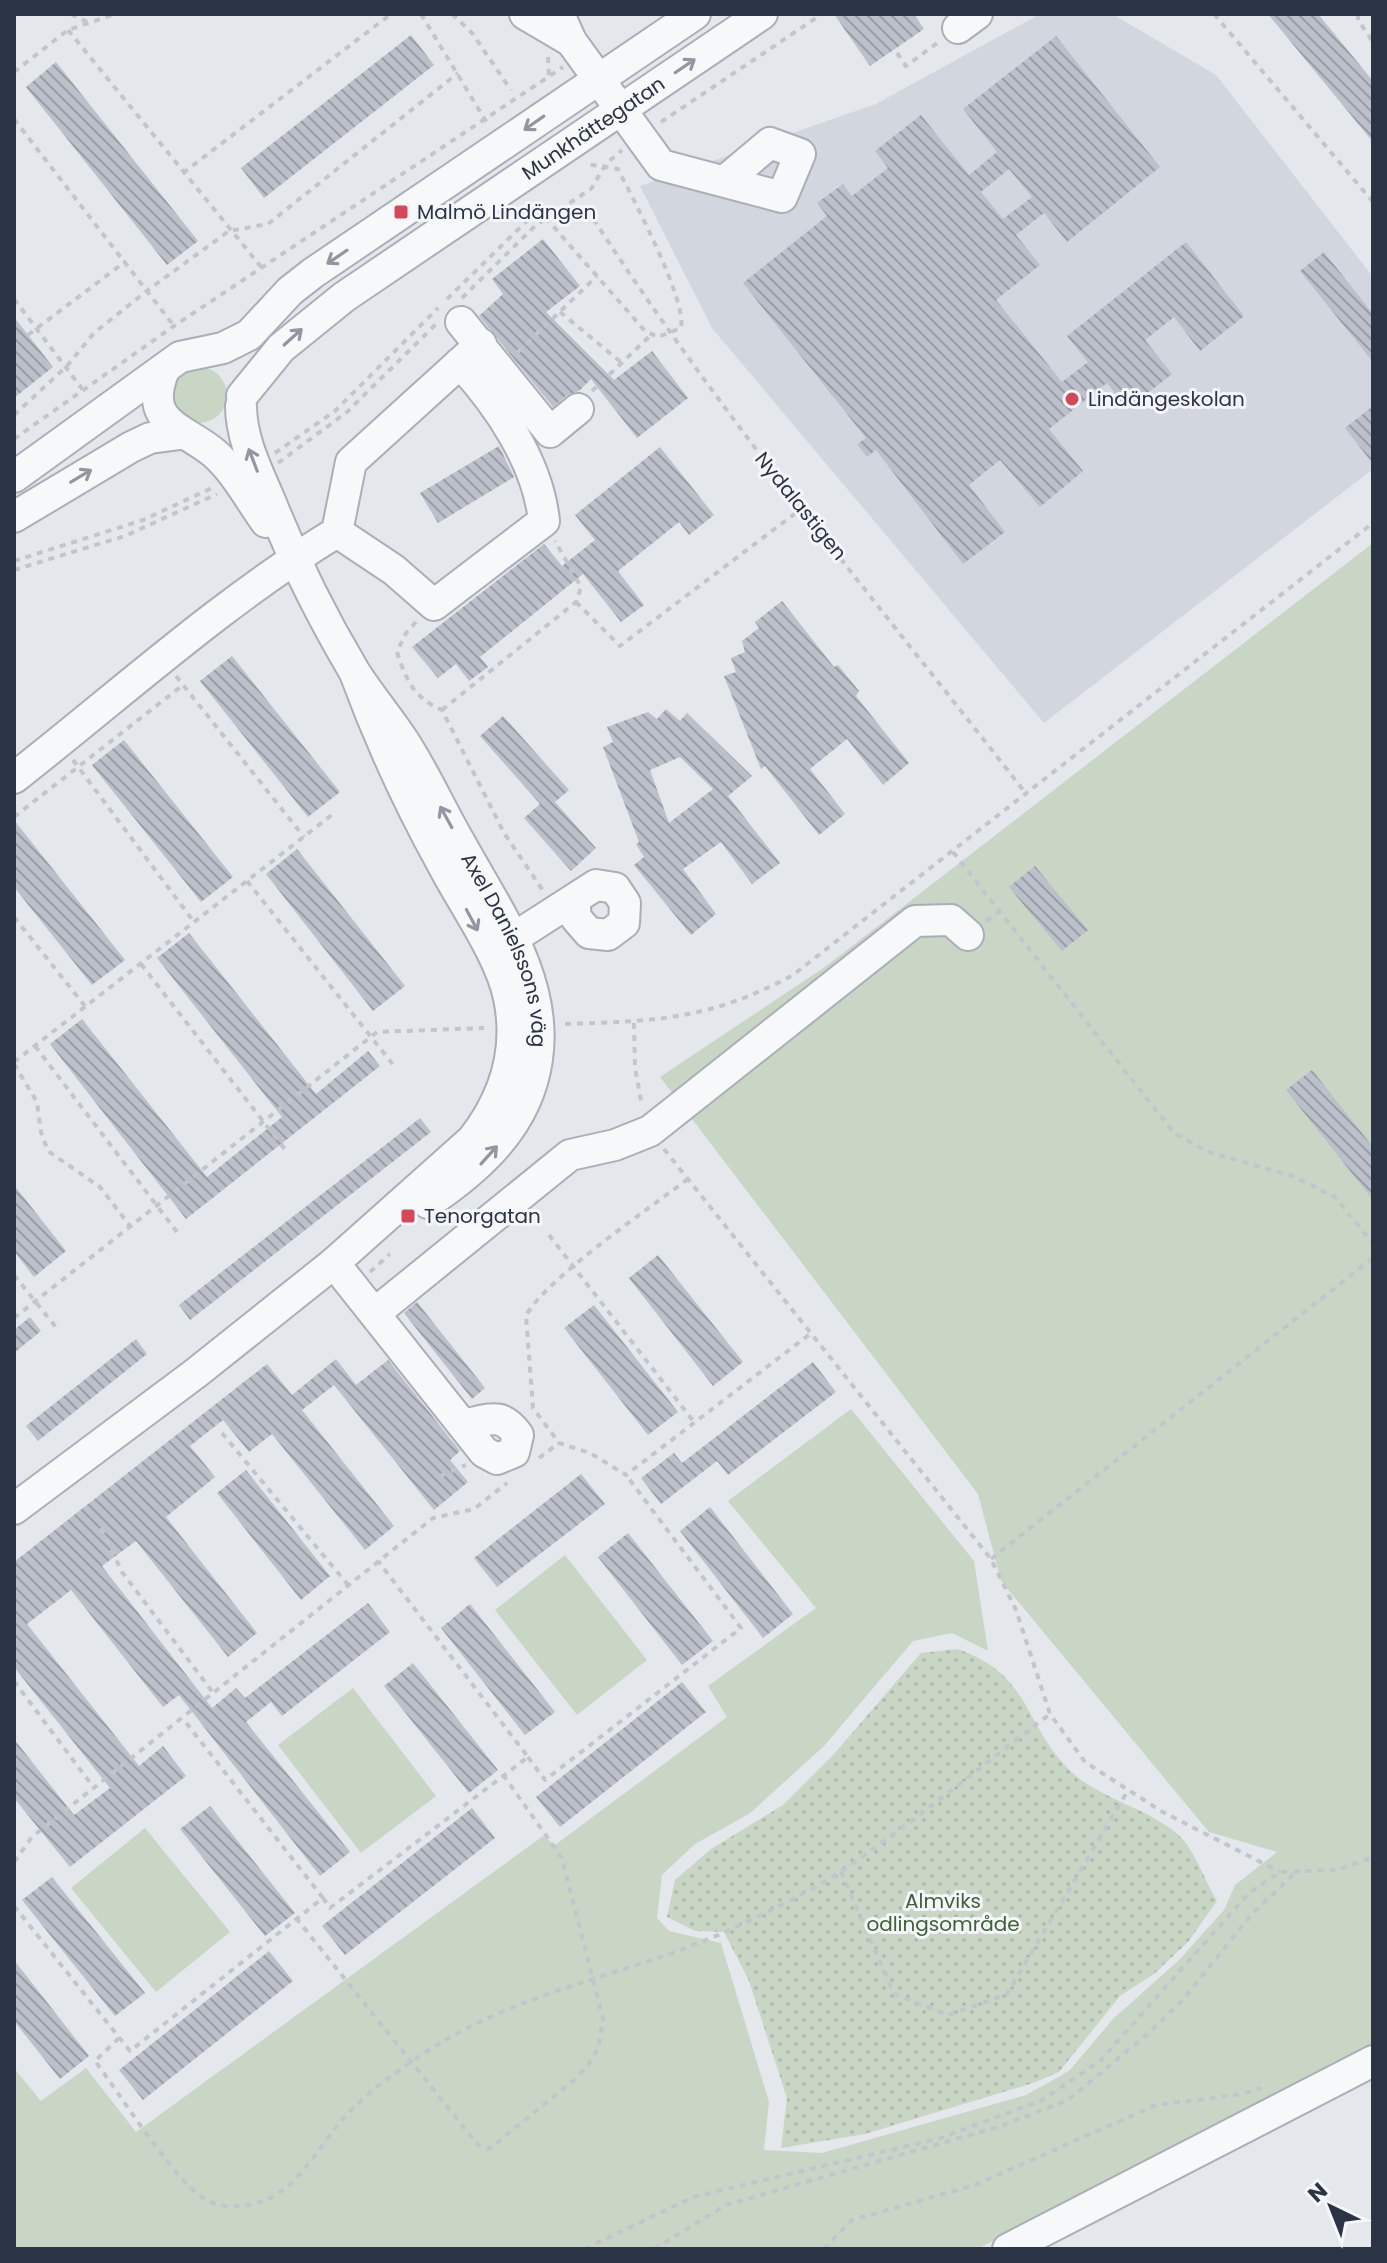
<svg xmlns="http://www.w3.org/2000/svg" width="1387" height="2263" font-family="Poppins,sans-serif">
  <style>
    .built { fill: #d2d6de }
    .green { fill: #c9d6c5 }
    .garden { fill: url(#garden-dots) }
    .building { fill: url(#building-back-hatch); fill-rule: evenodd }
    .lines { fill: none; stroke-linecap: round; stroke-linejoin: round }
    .minor-casing { stroke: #a9aeb7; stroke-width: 34 }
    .path { stroke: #c2c5cb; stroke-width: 4; stroke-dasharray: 6 6; stroke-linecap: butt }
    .minor { stroke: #f7f8fa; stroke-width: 30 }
    .oneway { stroke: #9196a0 }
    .poi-dot { fill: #d1495b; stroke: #f4f6f9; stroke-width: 3 }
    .labels { text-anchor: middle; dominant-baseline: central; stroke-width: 6; stroke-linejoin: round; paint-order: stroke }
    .street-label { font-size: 20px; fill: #2b3445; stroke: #f4f6f9 }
    .poi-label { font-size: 20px; fill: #2b3445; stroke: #f4f6f9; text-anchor: start }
    .park-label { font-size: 20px; fill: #3f6138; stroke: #f4f6f9 }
  </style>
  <defs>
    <pattern id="garden-dots" width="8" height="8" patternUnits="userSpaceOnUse" patternTransform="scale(2)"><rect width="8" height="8" fill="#c9d6c5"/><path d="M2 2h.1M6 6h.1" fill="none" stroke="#adb8ab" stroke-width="1.8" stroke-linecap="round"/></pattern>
    <pattern id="building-back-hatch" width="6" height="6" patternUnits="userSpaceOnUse" patternTransform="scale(2)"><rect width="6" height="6" fill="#bbc0ca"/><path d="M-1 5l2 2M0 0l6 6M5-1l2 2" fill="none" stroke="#989da6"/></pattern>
  </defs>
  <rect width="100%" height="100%" fill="#e4e7ec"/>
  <path class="built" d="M1040 14H1112L1216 75 1373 277V469L1044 723 712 328 640 186 876 104Z"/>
  <g class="green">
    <circle cx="199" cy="395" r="28"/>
    <path d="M1373 543V2048L977 2249H14V2068L41 2101 86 2068 136 2132 543 1836 555 1845 727 1717 708 1686 816 1608 728 1501 851 1409 974 1561 988 1651 952 1633 913 1641 824 1746 749 1814 695 1844 662 1875 657 1918 669 1931 721 1943 769 2102 764 2150 822 2153 1026 2095 1069 2071 1113 2019 1179 1960 1224 1910 1235 1885 1277 1852 1209 1832 1001 1581 978 1494 660 1077 825 967Z"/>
    <path d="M565 1555 647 1660 577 1715 495 1610Z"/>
    <path d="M353 1688 436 1796 361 1853 278 1745Z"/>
    <path d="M145 1828 230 1932 156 1992 71 1888Z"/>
  </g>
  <path class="garden" d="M957 1649C1034 1675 1023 1729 1075 1775 1103 1800 1162 1813 1185 1842 1198 1859 1206 1883 1217 1901L1188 1942 1154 1974 1120 1996 1059 2072 1033 2083 865 2134 781 2148 787 2098 749 1981 724 1932 695 1931 667 1917 675 1880 711 1849 783 1805 834 1754 921 1653Z"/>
  <g class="building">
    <path d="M834 14H914L924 29 870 66Z"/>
    <path d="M1268 14H1318L1373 81V142Z"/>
    <path d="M411 35 434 65 264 198 241 168Z"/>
    <path d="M1056 36 1160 167 1067 242 1044 213 1016 235 1040 265 996 300 1062 382 1088 362 1067 336 1186 242 1244 316 1200 351 1174 317 1145 340 1172 374 1127 409 1107 383 1049 429 1083 471 1040 507 1000 460 969 485 1005 532 963 564 876 450 867 457 857 444 866 438 743 283 827 216 817 203 843 184 852 196 888 168 875 151 921 115 969 175 997 152 963 109ZM1009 169 1032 197 1003 219 981 192Z"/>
    <path d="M56 62 198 241 167 265 26 87Z"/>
    <path d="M543 239 580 286 546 312 614 380 652 351 688 398 637 438 591 379 579 391 567 395 553 407 479 316 503 294 492 279Z"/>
    <path d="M1324 252 1373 314V362L1300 271Z"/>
    <path d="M14 317 53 367 14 398Z"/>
    <path d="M1373 406V464L1345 428Z"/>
    <path d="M499 446 514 477 438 523 420 493Z"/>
    <path d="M660 447 714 515 689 535 679 522 618 571 644 605 621 622 583 574 480 657 488 667 469 681 456 664 438 678 412 647 544 544 562 566 595 540 575 515Z"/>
    <path d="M782 601 834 667 838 665 859 691 856 696 909 763 883 785 847 739 810 769 845 814 819 835 765 766 761 769 724 676 736 672 731 658 745 652 742 641 759 628 755 622Z"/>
    <path d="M232 656 340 792 308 817 200 681Z"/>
    <path d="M666 709 680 721 687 713 752 776 728 796 780 863 752 884 721 842 683 869 716 914 691 935 634 865 644 857 636 844 639 842 603 747 613 742 607 727 648 712 657 719ZM680 757 713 789 669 823 650 770Z"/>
    <path d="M503 716 569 790 555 802 596 848 571 871 524 818 540 804 480 736Z"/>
    <path d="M124 740 233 877 201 902 92 765Z"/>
    <path d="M14 820 125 960 92 985 14 887Z"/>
    <path d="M297 849 405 986 373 1011 266 874Z"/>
    <path d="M1035 866 1088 930 1062 951 1009 887Z"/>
    <path d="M189 933 316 1094 368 1051 380 1066 186 1219 50 1044 82 1019 207 1177 282 1117 157 958Z"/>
    <path d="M1312 1070 1373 1147V1200L1286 1090Z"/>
    <path d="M420 1118 431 1132 190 1320 179 1305Z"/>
    <path d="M14 1185 66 1251 34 1277 14 1251Z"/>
    <path d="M658 1255 743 1362 713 1386 629 1278Z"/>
    <path d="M417 1302 485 1388 472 1399 404 1313Z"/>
    <path d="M594 1305 678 1412 648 1435 564 1328Z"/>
    <path d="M30 1317 41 1331 14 1353V1330Z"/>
    <path d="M136 1339 147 1354 38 1441 26 1426Z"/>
    <path d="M336 1359 356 1385 388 1360 460 1451 450 1460 468 1482 434 1510 334 1385 302 1410 394 1526 365 1550 272 1434 249 1452 223 1420 190 1446 215 1477 166 1517 257 1633 228 1657 136 1541 102 1566 212 1708 236 1688 245 1698 368 1603 390 1632 282 1716 271 1702 246 1722 350 1852 320 1876 179 1695 163 1707 71 1590 27 1624 139 1766 163 1746 186 1776 70 1867 14 1798V1739L74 1815 110 1788 14 1667V1562L267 1364 292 1395Z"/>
    <path d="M813 1362 836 1392 728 1475 717 1461 661 1504 641 1478 674 1453 682 1463Z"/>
    <path d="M246 1470 330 1576 301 1600 217 1493Z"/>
    <path d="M581 1474 605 1504 497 1587 474 1558Z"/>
    <path d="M710 1507 793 1614 763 1638 680 1531Z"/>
    <path d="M628 1533 713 1641 682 1665 598 1557Z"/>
    <path d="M470 1604 555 1712 525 1735 441 1628Z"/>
    <path d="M413 1663 498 1770 469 1793 384 1686Z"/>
    <path d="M682 1682 706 1712 560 1827 536 1797Z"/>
    <path d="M210 1806 295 1913 265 1936 180 1829Z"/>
    <path d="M472 1808 495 1838 345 1955 322 1926Z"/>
    <path d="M52 1877 145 1993 115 2016 22 1900Z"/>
    <path d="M269 1951 293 1981 143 2100 119 2070Z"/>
    <path d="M14 1960 89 2056 60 2079 14 2021Z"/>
  </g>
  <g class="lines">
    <g class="minor-casing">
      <g id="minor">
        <path d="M525 14 571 41"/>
        <path d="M559 14 571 41 661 165 782 197 800 154 770 143 726 180"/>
        <path d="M958 28 977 14"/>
        <path d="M461 322 550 432 578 409"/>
        <path d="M164 370C142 424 183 427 214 453 235 471 250 500 266 522"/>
        <path id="s1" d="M242 396 281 348 344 297 762 14"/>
        <path id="s2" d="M241 406C241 440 258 472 271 503 294 561 322 617 354 671 369 695 388 717 403 740 424 772 440 808 459 841 495 907 549 979 537 1059 528 1125 480 1168 428 1203"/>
        <path d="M14 477 180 357 223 348 249 335 290 291 313 273 695 14"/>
        <path d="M14 517 131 447 150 438 180 434"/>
        <path d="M337 532 394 570 434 605 544 521C538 463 499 405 460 363"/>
        <path d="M14 778C120 695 222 602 337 532L351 462 481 344"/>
        <path d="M495 950 596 885 615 888 625 903 624 923 608 935 589 933 576 918 574 900"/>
        <path d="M334 1263 484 1452 497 1459 514 1452 518 1435C501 1411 489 1420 463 1425"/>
        <path d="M375 1313 570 1155 615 1145 650 1131 915 921 951 920 968 935"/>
        <path d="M14 1509 196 1373 334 1263 472 1140C504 1099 520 1051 509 998 501 957 464 905 444 867 409 804 380 741 355 673"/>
        <path d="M1008 2249 1373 2061"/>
      </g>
    </g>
    <g class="path">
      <path d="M71 14 87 22"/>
      <path d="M421 14 487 123"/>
      <path d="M452 14 472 33 511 90"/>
      <path d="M1214 14 1373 202"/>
      <path d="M1358 14V20L1373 42"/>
      <path d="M68 30 262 268"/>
      <path d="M897 53 906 66 940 41"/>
      <path d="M548 57 549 75"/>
      <path d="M14 72 68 30 115 14"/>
      <path d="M14 119 174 326"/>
      <path d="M661 122 822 14"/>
      <path d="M183 173 391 14"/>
      <path d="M587 209C719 415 877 602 1027 795"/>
      <path d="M534 214 546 218 645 331 658 337 681 328C687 300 633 199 618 169L586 164"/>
      <path d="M462 298 536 225 591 189 606 164 622 150"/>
      <path d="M14 299 83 390"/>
      <path d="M447 299 534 214 527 203"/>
      <path d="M560 312 622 363"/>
      <path d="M28 335 126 261"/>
      <path d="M518 352 597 276"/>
      <path d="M592 391 651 335"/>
      <path d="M14 415 67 366 94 333 148 290 229 231 268 224 458 73"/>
      <path d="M14 439 174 326 563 67"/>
      <path d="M275 453 335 411 438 308"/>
      <path d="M278 463 347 412 436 324"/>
      <path d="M14 561 143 520 214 487"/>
      <path d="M14 570 125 536 217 494"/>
      <path d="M576 602 620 646 801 509"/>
      <path d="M416 622 406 633 397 652C406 680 414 698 442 710L504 833 544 892"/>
      <path d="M176 676 304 837"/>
      <path d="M442 710 576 602 581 587 555 541"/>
      <path d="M73 760 194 922"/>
      <path d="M14 817 183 685"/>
      <path d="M953 852 1174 1133 1209 1152 1292 1176 1335 1197 1373 1244"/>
      <path d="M247 881 395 1067"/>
      <path d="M14 917 85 1006"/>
      <path d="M986 921 1000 911"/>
      <path d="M141 964 287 1152"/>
      <path d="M634 1023 635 1068 642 1106"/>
      <path d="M565 1024C657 1021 709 1020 793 975L1373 523"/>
      <path d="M35 1046 180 1236"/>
      <path d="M14 1062 333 814"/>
      <path d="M14 1064 37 1102 41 1132 48 1151 100 1187 130 1226"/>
      <path d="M664 1149 991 1559 1016 1610 1050 1714 1085 1762 1161 1811 1280 1872"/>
      <path d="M688 1179C651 1207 543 1281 526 1316L533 1408 559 1443 590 1453 626 1475 810 1334"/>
      <path d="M549 1235 694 1422"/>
      <path d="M370 1272 390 1254"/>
      <path d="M14 1275 59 1331"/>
      <path d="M14 1318 377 1032 484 1028"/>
      <path d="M222 1433 348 1585"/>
      <path d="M539 1458 559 1443"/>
      <path d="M440 1476 466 1465"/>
      <path d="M101 1528 122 1572 214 1694"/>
      <path d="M991 1559 1373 1258"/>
      <path d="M14 1681 94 1788"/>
      <path d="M528 1757 545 1780 741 1628 626 1475"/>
      <path d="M14 1862 32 1837 433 1518 474 1509 507 1483"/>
      <path d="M841 1872 894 1994 948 2015 1007 1994 1127 1792"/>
      <path d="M323 1898 330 1908 528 1757 378 1561"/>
      <path d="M14 1906 130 2051 323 1898 184 1720"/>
      <path d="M296 1918 478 2145 489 2149 573 2081 588 2065 598 2049 603 2019 562 1858 504 1776"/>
      <path d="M119 2038 95 2061C122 2097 166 2168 198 2194 207 2202 219 2206 231 2206 294 2209 314 2147 352 2109 379 2083 412 2060 444 2041 531 1989 633 1973 725 1932 763 1914 807 1894 843 1870 914 1822 981 1766 1050 1714"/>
      <path d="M585 2249 693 2197 941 2138 1042 2100 1100 2061 1249 1893 1280 1872 1337 1870 1373 1857"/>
      <path d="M654 2249 726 2205 1001 2126 1068 2100 1143 2038 1181 2002 1252 1914 1298 1870"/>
      <path d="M824 2249 852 2220 975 2185 1156 2105 1242 2094 1261 2088"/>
    </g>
    <use href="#minor" class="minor"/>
  </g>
  <defs><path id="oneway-shaft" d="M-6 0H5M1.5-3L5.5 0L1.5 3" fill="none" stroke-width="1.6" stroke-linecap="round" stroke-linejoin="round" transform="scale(2)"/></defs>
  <g class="oneway">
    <use href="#oneway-shaft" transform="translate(685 66) rotate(-34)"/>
    <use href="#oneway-shaft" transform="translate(534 123) rotate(145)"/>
    <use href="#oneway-shaft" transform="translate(337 257) rotate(146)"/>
    <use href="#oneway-shaft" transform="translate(293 337) rotate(-42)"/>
    <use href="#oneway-shaft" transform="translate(253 460) rotate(-111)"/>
    <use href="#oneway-shaft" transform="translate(81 476) rotate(-31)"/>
    <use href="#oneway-shaft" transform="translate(446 817) rotate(-119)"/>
    <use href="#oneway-shaft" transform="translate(472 920) rotate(62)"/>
    <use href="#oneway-shaft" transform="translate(489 1155) rotate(-48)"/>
  </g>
  <g class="poi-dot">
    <rect x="393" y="204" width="16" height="16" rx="4"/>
    <circle cx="1072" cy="399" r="8"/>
    <rect x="400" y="1208" width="16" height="16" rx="4"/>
  </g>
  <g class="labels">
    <g class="street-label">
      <text stroke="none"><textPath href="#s1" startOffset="444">Munkhättegatan</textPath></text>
      <text transform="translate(801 506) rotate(51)">Nydalastigen</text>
      <text stroke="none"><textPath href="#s2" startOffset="610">Axel Danielssons väg</textPath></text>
    </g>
    <g class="poi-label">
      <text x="417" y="212">Malmö Lindängen</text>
      <text x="1088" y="399">Lindängeskolan</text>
      <text x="424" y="1216">Tenorgatan</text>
    </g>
    <g class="park-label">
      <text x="943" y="1901">Almviks<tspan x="943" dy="23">odlingsområde</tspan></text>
    </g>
  </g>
  <rect width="1387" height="2263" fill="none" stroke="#2b3445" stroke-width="32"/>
  <g transform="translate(1331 2207) rotate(317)" stroke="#f4f6f9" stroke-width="6" paint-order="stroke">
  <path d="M0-6L14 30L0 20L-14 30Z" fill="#2b3445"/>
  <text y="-12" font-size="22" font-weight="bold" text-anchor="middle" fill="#2b3445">N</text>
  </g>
</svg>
